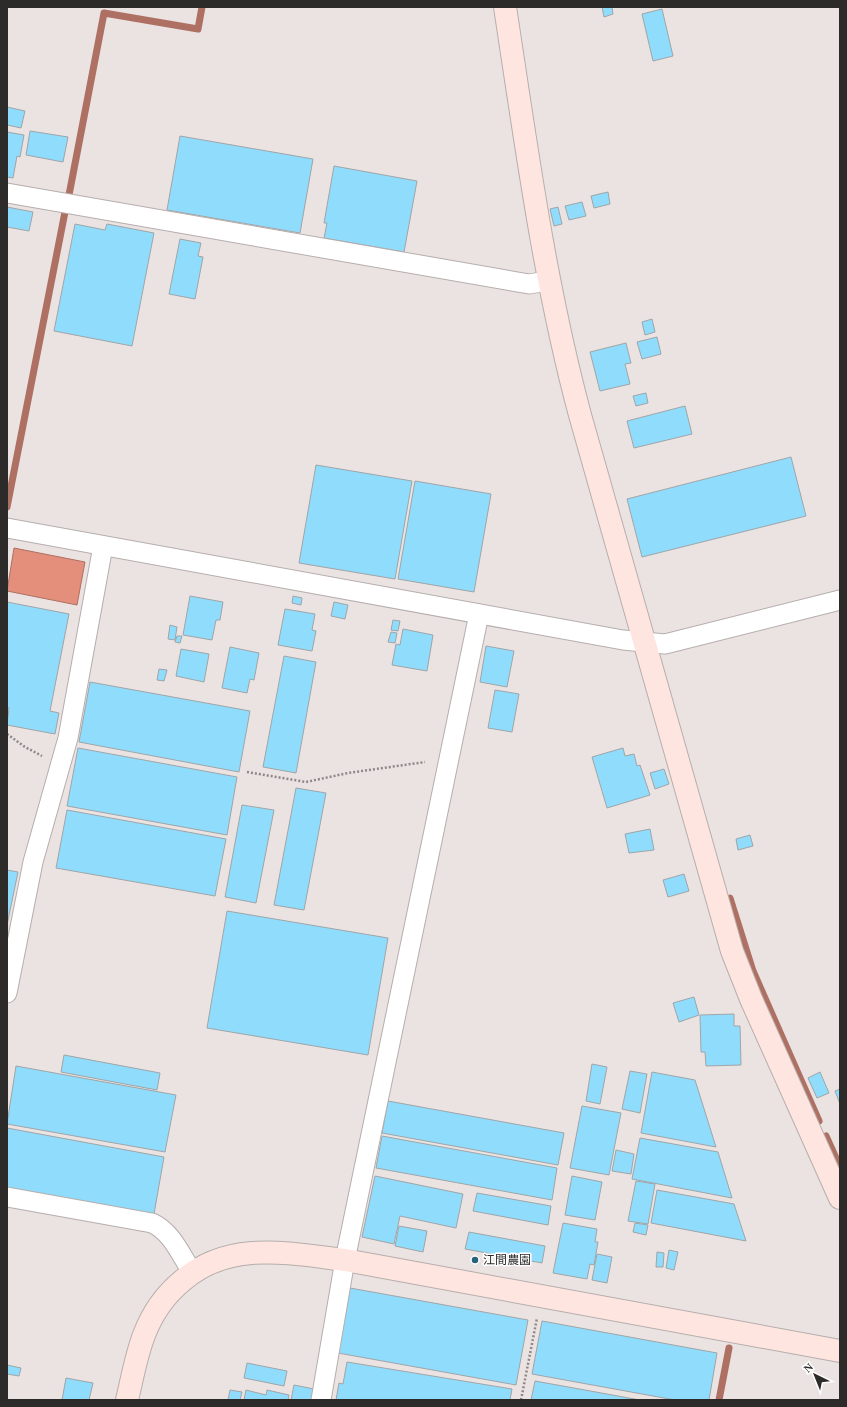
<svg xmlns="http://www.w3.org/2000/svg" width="847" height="1407" font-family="'Times New Roman','Noto Sans JP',serif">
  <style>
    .water { fill: #e48e7c; stroke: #ad7063 }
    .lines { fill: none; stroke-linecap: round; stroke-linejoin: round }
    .stream { stroke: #ad7063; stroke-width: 7 }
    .building { fill: #90dcfc; stroke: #9fa5a8 }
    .street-casing { stroke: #b6aead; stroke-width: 21 }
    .secondary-casing { stroke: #b6aead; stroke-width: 24 }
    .path { stroke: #8e8888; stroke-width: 2.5; stroke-dasharray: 2 2; stroke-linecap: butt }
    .street { stroke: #fff; stroke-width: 19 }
    .secondary { stroke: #fee5df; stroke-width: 22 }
    .poi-dot { fill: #27637a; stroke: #fff; stroke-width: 1.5 }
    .labels { text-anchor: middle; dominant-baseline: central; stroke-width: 3; stroke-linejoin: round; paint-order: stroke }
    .poi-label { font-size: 12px; fill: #2d2a2a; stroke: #fff; text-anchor: start }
  </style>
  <rect width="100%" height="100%" fill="#ebe3e2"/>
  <path class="water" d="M14 548 85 562 77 605 7 591Z"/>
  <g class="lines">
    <g class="stream">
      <path d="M69 195 104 13 198 29 202 7"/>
      <path d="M7 507 65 212"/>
      <path d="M730 898 753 971 819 1121"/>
      <path d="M826 1136 840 1167"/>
      <path d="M719 1400 729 1348"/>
    </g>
  </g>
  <g class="building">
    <path d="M602 7H612L613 14 604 17Z"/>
    <path d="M662 9 673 56 653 61 642 14Z"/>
    <path d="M7 107 25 111 21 128 7 125Z"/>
    <path d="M30 131 68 137 63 162 26 155Z"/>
    <path d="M7 132 24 135 20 157 17 156 13 178 7 177Z"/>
    <path d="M180 136 313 159 300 233 167 210Z"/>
    <path d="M334 166 417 181 404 252 324 238 327 223H324Z"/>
    <path d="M608 192 610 204 594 208 591 196Z"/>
    <path d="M582 202 586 216 569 220 565 206Z"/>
    <path d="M7 207 33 212 29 231 7 227Z"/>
    <path d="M558 207 562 224 554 226 550 209Z"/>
    <path d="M75 224 105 230 107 224 154 233 132 346 54 331Z"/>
    <path d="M180 239 201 243 198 256 203 257 195 299 169 294Z"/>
    <path d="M652 319 655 332 645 335 642 322Z"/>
    <path d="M657 337 661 354 642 359 637 342Z"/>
    <path d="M626 343 631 363 625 364 630 384 600 391 590 352Z"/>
    <path d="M646 393 648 403 636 406 633 396Z"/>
    <path d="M685 406 692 434 634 448 627 421Z"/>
    <path d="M791 457 806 516 642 557 627 499Z"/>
    <path d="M316 465 412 481 395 579 299 563Z"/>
    <path d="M415 481 491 494 474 592 398 579Z"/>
    <path d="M190 596 223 602 220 620H216L212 640 183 635Z"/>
    <path d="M293 596 302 598 301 605 292 603Z"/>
    <path d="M7 602 69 614 50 711 59 713 55 734 7 725 9 708 7 707Z"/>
    <path d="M334 602 348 605 345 619 331 616Z"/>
    <path d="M285 609 315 614 312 630 316 631 312 651 278 645Z"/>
    <path d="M393 620 400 621 398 631 391 630Z"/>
    <path d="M170 625 177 627 175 640 168 639Z"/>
    <path d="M403 629 433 635 427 671 392 665 396 644 400 645Z"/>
    <path d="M391 632 397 633 395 643 388 642Z"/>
    <path d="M177 636H182L180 643 175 642Z"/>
    <path d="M486 646 514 651 507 687 480 682Z"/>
    <path d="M230 647 259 653 254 680 250 679 247 693 222 688Z"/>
    <path d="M181 649 209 654 204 682 176 676Z"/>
    <path d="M284 656 316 662 296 773 263 767Z"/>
    <path d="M159 669 167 670 164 681 157 680Z"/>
    <path d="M90 682 250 711 239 772 79 742Z"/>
    <path d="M495 690 519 694 512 732 488 728Z"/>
    <path d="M78 748 237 777 227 835 67 806Z"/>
    <path d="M623 748 625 756 634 754 637 766 640 765 650 795 607 808 592 757Z"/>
    <path d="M664 769 669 784 655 789 650 773Z"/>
    <path d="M296 788 326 793 304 910 274 905Z"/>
    <path d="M242 805 274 810 256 903 225 897Z"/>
    <path d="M67 810 226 839 215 896 56 868Z"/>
    <path d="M650 829 654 850 629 853 625 834Z"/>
    <path d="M750 835 753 846 738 850 736 839Z"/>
    <path d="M7 870 18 872 7 925Z"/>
    <path d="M684 874 689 891 668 897 663 880Z"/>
    <path d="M227 911 388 938 368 1055 207 1028Z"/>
    <path d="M694 997 699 1015 679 1022 673 1003Z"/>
    <path d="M734 1014V1026H740L741 1065 706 1066 705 1052H701L700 1015Z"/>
    <path d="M64 1055 160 1073 157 1090 61 1072Z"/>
    <path d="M592 1064 607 1067 600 1104 586 1101Z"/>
    <path d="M16 1066 176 1095 165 1152 7 1124Z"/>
    <path d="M630 1071 647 1074 640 1113 622 1109Z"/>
    <path d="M652 1072 695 1080 716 1147 641 1133Z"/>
    <path d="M820 1072 829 1093 817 1098 808 1078Z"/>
    <path d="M840 1089V1104L835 1091Z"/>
    <path d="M388 1101 564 1133 558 1165 382 1133Z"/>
    <path d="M582 1106 621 1113 609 1175 570 1168Z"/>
    <path d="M7 1128 164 1157 154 1214 7 1188Z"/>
    <path d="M382 1136 557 1168 552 1200 376 1168Z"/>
    <path d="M640 1138 718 1152 732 1198 632 1179Z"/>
    <path d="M616 1150 634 1154 631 1174 612 1171Z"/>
    <path d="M375 1176 463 1194 456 1228 400 1216 394 1244 362 1237Z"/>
    <path d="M572 1176 602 1182 595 1220 565 1215Z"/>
    <path d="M636 1181 655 1184 648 1224 628 1221Z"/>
    <path d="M657 1190 734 1204 746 1241 651 1223Z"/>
    <path d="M477 1193 551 1206 548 1225 473 1211Z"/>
    <path d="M563 1223 597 1229 595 1242H598L594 1265 590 1264 587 1279 553 1273Z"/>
    <path d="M635 1223 648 1225 646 1235 633 1232Z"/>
    <path d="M399 1226 427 1231 423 1252 395 1246Z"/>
    <path d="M469 1232 545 1246 542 1263 465 1249Z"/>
    <path d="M669 1250 678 1252 674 1270 666 1268Z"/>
    <path d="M657 1252 664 1253 663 1267H656Z"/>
    <path d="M597 1254 612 1257 607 1283 592 1280Z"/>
    <path d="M350 1288 528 1320 516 1385 338 1353Z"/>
    <path d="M542 1321 717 1353 709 1400H675L532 1374Z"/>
    <path d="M347 1362 512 1389 510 1400H336L339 1383 343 1384Z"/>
    <path d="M247 1363 287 1371 284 1386 244 1378Z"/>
    <path d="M7 1365 21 1368 19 1376 7 1374Z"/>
    <path d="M66 1378 93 1383 89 1400H62Z"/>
    <path d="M535 1381 640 1400H531Z"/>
    <path d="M294 1385 314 1389 312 1400H291Z"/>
    <path d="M230 1390 242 1392 240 1400H228Z"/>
    <path d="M246 1390 266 1395 267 1390 289 1395 288 1400H244Z"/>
  </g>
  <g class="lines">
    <g class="street-casing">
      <g id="street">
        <path d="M7 193 529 284 548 281"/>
        <path d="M7 528 623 640 665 644 840 600"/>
        <path d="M7 993 33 862 68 738 103 546"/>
        <path d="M7 1197 152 1223C171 1231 181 1255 192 1272"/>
        <path d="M321 1400 345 1260 479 614"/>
      </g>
    </g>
    <g class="secondary-casing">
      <g id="secondary">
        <path d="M505 7C526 144 544 281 580 415L732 951 751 999 840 1198"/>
        <path d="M127 1400C132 1379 136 1356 144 1335 152 1314 165 1295 182 1281 229 1240 288 1253 345 1260L840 1351"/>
      </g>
    </g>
    <g class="path">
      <path d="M7 734 25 747 42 756"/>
      <path d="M247 772 306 782 348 773 425 762"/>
      <path d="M521 1400 537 1318"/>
    </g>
    <use href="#street" class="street"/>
    <use href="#secondary" class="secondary"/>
  </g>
  <circle class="poi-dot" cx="475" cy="1260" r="4"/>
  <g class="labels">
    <g class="poi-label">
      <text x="483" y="1260">江間農園</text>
    </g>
  </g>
  <rect width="847" height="1407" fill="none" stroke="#2d2a2a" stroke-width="16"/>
  <g transform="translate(815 1375) rotate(317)" stroke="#ffffff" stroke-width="3" paint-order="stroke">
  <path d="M0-3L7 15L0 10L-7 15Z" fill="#2d2a2a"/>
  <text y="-6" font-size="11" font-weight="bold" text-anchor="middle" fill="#2d2a2a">N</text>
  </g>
</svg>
